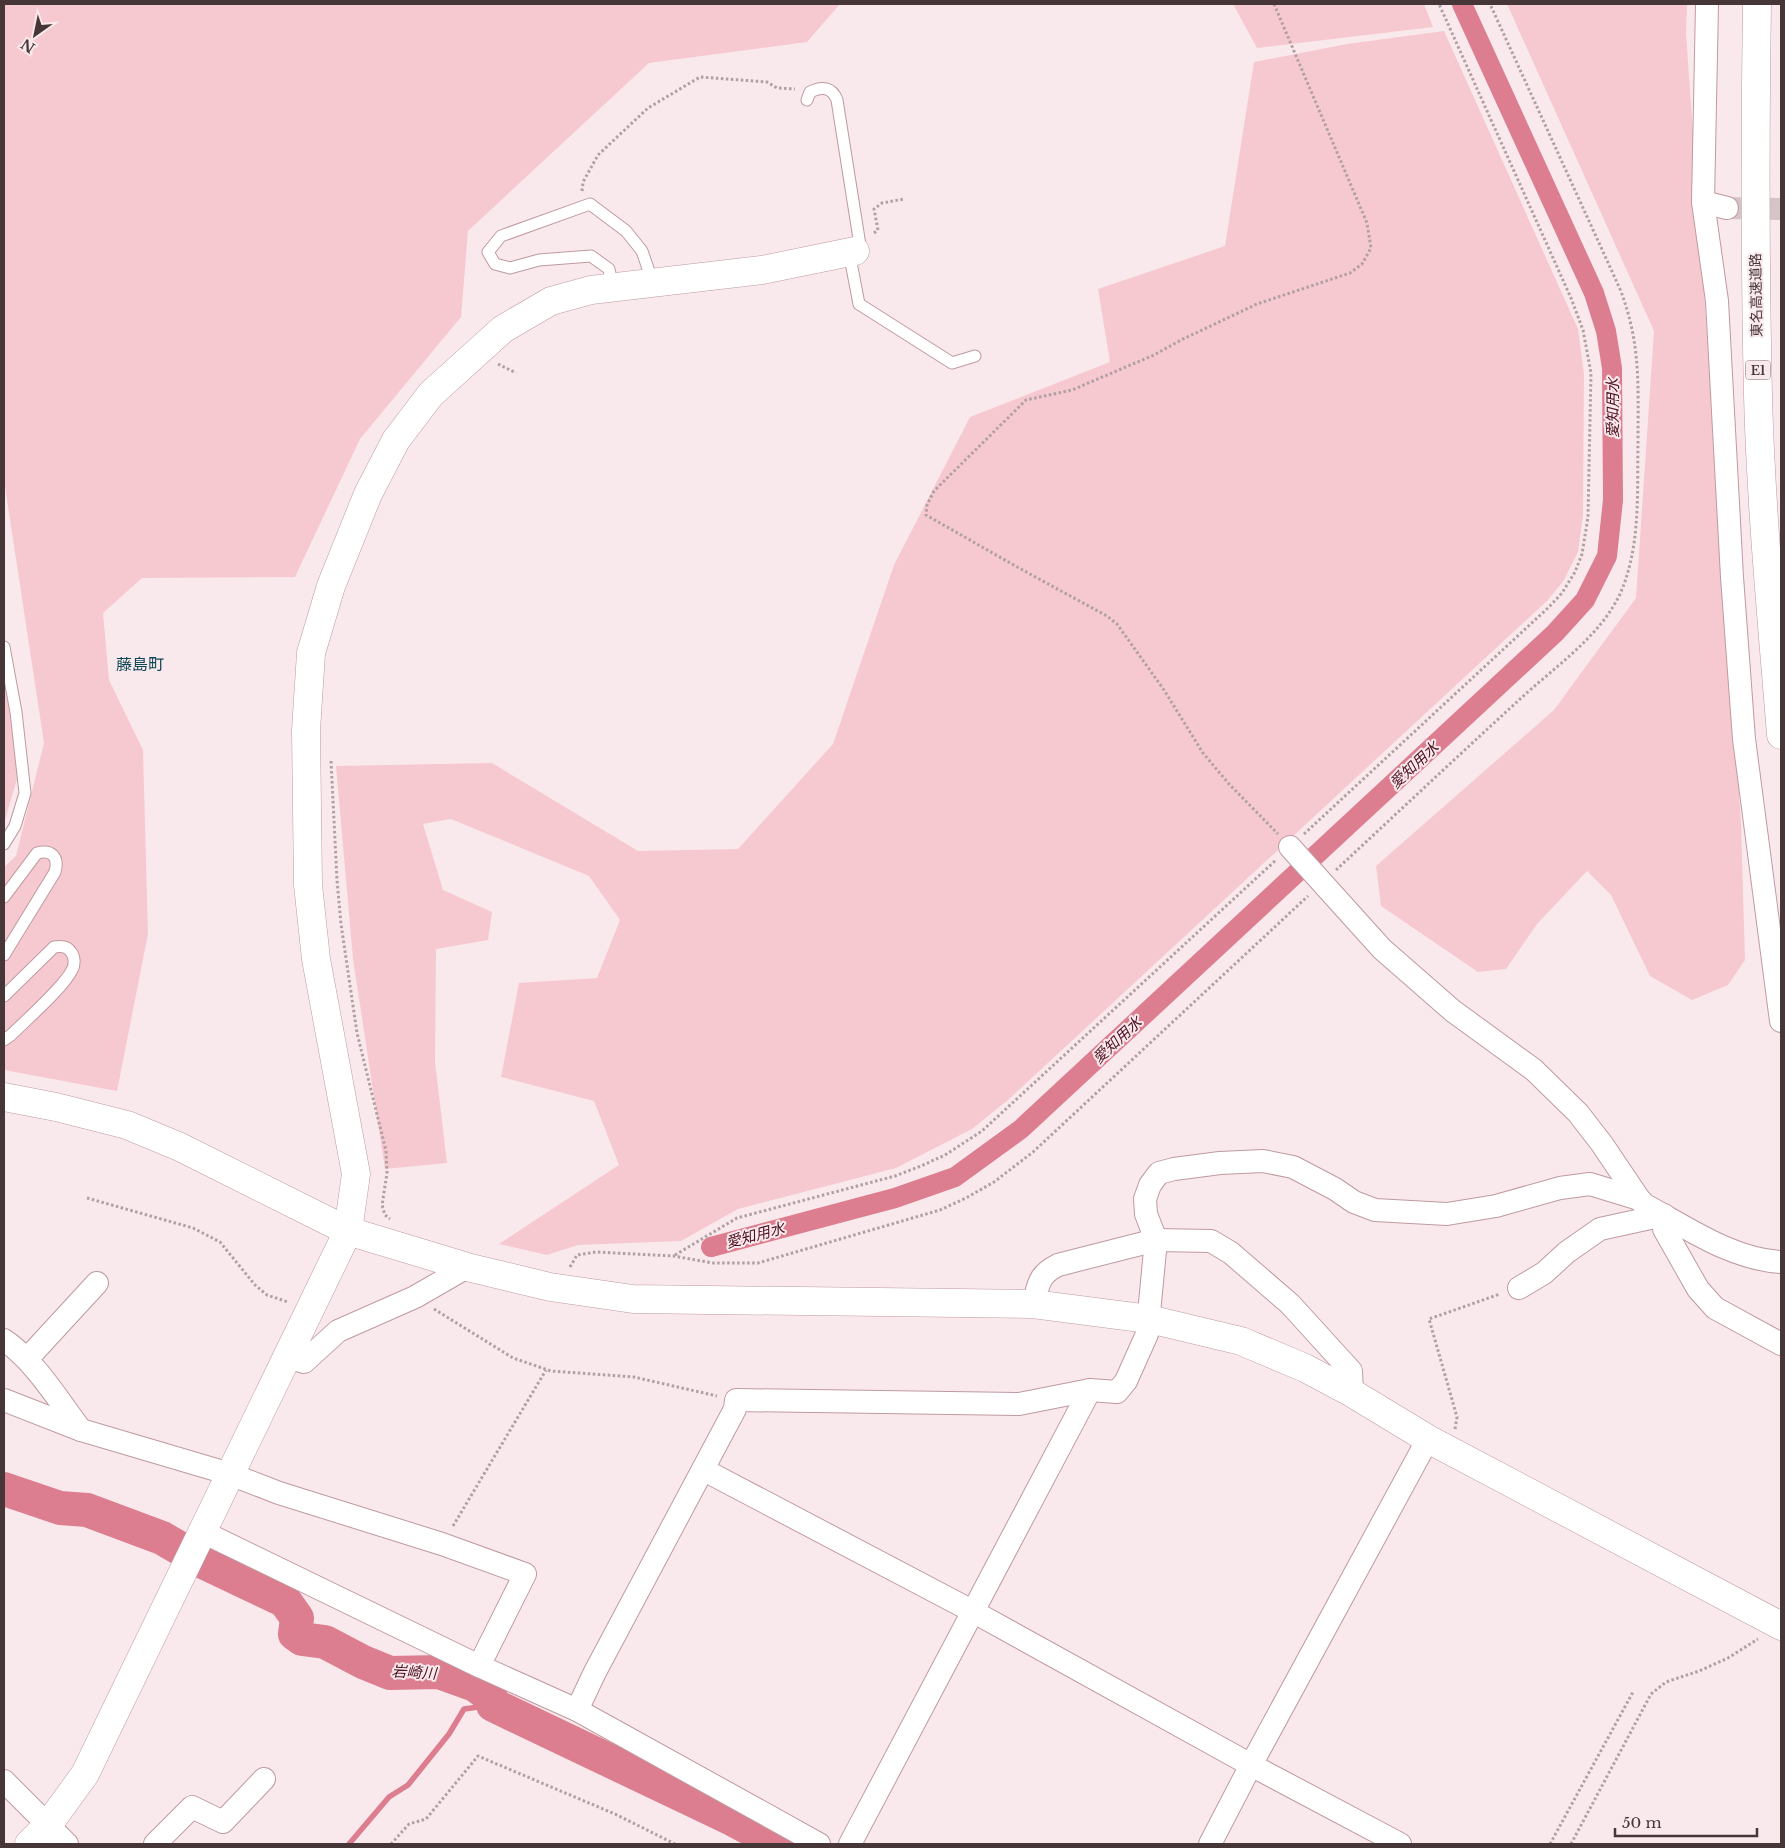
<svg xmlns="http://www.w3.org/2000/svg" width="1785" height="1848" font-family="'Libre Baskerville','Noto Sans JP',serif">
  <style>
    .green { fill: #f6c9d0 }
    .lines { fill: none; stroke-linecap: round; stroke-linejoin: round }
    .stream { stroke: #dc7e90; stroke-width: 5.5 }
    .canal { stroke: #dc7e90; stroke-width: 20 }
    .river { stroke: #dc7e90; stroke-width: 34 }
    .street-tunnel { stroke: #d6c5c8; stroke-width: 22; stroke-dasharray: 22 11; stroke-linecap: butt }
    .lane-casing { stroke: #bf9aa0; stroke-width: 13 }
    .street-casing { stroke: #bf9aa0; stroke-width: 24 }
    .secondary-casing { stroke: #bf9aa0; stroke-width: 29 }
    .highway-casing { stroke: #bf9aa0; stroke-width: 29 }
    .path { stroke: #b1a0a3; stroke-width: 3; stroke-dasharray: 2.5 2.5; stroke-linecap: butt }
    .lane { stroke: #fff; stroke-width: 11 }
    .street { stroke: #fff; stroke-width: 22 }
    .secondary { stroke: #fff; stroke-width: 28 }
    .highway { stroke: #fff; stroke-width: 28 }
    .labels { text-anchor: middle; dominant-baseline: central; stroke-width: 4; stroke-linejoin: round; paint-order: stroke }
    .shield { fill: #fae9ec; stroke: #7c6c6e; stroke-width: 1 }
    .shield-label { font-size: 12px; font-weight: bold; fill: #463638 }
    .street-label { font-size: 14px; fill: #463638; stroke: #fae9ec }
    .water-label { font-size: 15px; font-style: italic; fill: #4b1020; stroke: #fae9ec }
    .quarter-label { font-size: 16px; fill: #0d4654; stroke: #fae9ec }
  </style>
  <rect width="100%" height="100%" fill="#fae9ec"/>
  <g class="green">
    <path d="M4 4H840L807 42 649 63 468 231 461 317 360 439 295 577 142 578 103 613 109 680 143 750 148 934 117 1091 4 1070V867L16 856 44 743 4 480Z"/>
    <path d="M1233 4H1424L1433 27 1257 48Z"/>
    <path d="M1507 4H1687L1686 33 1741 822 1745 960 1728 985 1692 1000 1650 976 1611 895 1587 871 1537 924 1506 969 1478 972 1381 906 1376 866 1554 710 1636 598 1654 331Z"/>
    <path d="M1444 31 1578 329 1584 374 1583 515 1578 552 1564 580 1548 600 1008 1100 972 1129 896 1168 738 1209 681 1241 578 1245 547 1255 499 1244 619 1165 594 1101 501 1077 519 983 597 978 620 920 589 876 451 819 423 824 443 890 492 912 488 940 436 949 435 1062 447 1163 385 1169 353 959 336 766 492 763 638 851 738 849 833 744 894 565 970 417 1110 362 1098 289 1225 246 1254 62 1347 44Z"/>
    <path d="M4 661 26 749 4 823Z"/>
  </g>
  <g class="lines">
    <path class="stream" d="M349 1844 389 1797 408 1785 449 1734 464 1709 493 1705"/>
    <path class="canal" d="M711 1247 895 1198 955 1177 1021 1129 1555 633 1585 600 1607 556 1613 500 1612 368 1606 331 1594 293 1462 4"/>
    <path class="river" d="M4 1489 60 1508 87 1510 162 1538 205 1563 285 1601 297 1618 295 1634 302 1639 325 1642 363 1662 390 1673 439 1672 475 1685 491 1697 493 1705 732 1819 779 1844"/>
    <path class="street-tunnel" d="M1727 208 1781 209"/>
    <g class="lane-casing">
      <g id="lane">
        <path d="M807 100 810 92C822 86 832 87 837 100L860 245 856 250"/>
        <path d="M849 252 859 304 952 363 975 356"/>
        <path d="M613 288 609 269 591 256 539 260 510 268 495 264 488 252 501 236 590 204 626 231 642 251 653 283"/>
        <path d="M4 647 16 712 25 793 15 826 4 844"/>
        <path d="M4 897 37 853C52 849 59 857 55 872L4 955"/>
        <path d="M4 996 54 947C61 946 67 946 71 952 75 957 75 965 72 970 64 987 26 1020 11 1035L4 1040"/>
      </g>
    </g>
    <g class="street-casing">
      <g id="street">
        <path d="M1707 4 1703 202 1717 301 1732 577 1744 739 1781 1021"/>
        <path d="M1703 202 1727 208"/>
        <path d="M1290 847 1382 949 1453 1011 1534 1070 1578 1113 1602 1144 1639 1199 1645 1205C1688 1228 1731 1259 1781 1262"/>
        <path d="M1519 1288 1544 1273 1567 1252 1600 1229 1664 1215V1229L1698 1289 1715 1308 1781 1344"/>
        <path d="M1033 1304C1039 1284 1038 1275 1058 1265L1156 1240 1211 1241 1231 1253 1290 1304 1351 1371 1352 1393"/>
        <path d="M4 1340C35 1361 58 1400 81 1430"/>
        <path d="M287 1357 304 1362 338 1331 415 1297 467 1267"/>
        <path d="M27 1359 97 1283"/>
        <path d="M4 1400 81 1430 230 1474 279 1493 442 1544 525 1574 479 1666"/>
        <path d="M704 1470 974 1612 1251 1765 1400 1844"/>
        <path d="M203 1532 479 1666 577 1710 819 1844"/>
        <path d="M577 1710 595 1672 735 1409 736 1400 1019 1404 1090 1390 1117 1392 1126 1381 1147 1334 1156 1240 1146 1214 1145 1199 1150 1185 1159 1173 1174 1169 1220 1163 1263 1161 1293 1167 1335 1189 1354 1202 1375 1210 1447 1214 1496 1206 1560 1188 1590 1184 1639 1199"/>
        <path d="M4 1781 67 1844"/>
        <path d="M155 1844 192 1807 223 1822 264 1779"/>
        <path d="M850 1844 1090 1390"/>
        <path d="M1210 1844 1251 1765 1428 1439"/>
      </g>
    </g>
    <g class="secondary-casing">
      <g id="secondary">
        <path d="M4 1097 56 1107 127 1125 180 1147 348 1231 467 1267 550 1287 633 1299 1033 1304 1149 1319 1241 1341 1305 1368 1352 1393 1428 1439 1781 1626"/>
        <path d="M29 1844 48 1825 85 1774 348 1231 356 1174 316 959 308 885 306 730 311 653 331 586 368 494 396 440 431 394 503 329 551 301 591 290 762 270 855 251"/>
      </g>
    </g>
    <g class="highway-casing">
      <path id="highway" d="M1757 4C1755 135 1755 265 1758 396 1761 509 1772 622 1781 735"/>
    </g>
    <g class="path">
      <path d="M1274 4 1367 223 1371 248 1362 264 1350 273 1257 304 1181 340 1154 355 1072 390 1026 400 934 491 927 505 926 515 1019 568 1107 616 1117 624 1164 690 1203 753 1229 784 1278 834"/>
      <path d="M582 191 583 182 598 155 648 108 700 77 767 82 777 88 795 89"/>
      <path d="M874 233 878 230 874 209 882 203 904 199"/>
      <path d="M498 364 516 373"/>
      <path d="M331 761 337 880 341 924 357 1033 386 1151 387 1173 382 1205 385 1215 390 1219"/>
      <path d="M1304 834 1549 607 1562 593 1575 572 1582 554 1588 517 1591 373 1583 330 1571 298 1439 4"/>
      <path d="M1336 870C1397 813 1458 756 1519 700 1552 669 1600 637 1620 594 1641 547 1637 492 1638 441 1638 384 1641 344 1620 289L1490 4"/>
      <path d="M87 1198 193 1228 220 1242 255 1285 267 1295 288 1302"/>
      <path d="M675 1255 737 1218 895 1176 921 1166 945 1155 982 1131 1276 860"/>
      <path d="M570 1267 577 1255 596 1252 673 1256 713 1263H758L940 1210 966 1198 994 1182 1033 1152 1308 896"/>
      <path d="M434 1309 513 1358 551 1371 634 1377 717 1396"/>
      <path d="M1455 1429 1457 1417 1429 1319 1500 1294"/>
      <path d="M453 1526 546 1370"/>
      <path d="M391 1844 409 1824 426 1819 478 1756 615 1814 675 1844"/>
      <path d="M1550 1844 1633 1692"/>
      <path d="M1571 1844 1651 1694 1666 1682 1699 1671 1728 1658 1758 1639"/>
    </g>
    <use href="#lane" class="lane"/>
    <use href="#street" class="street"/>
    <use href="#secondary" class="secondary"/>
    <use href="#highway" class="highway"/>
  </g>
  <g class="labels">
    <rect class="shield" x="1745.5" y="360.5" width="25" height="19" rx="4"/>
    <g class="shield-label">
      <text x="1758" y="370">E1</text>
    </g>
    <g class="street-label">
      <text transform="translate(1756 295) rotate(-91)">東名高速道路</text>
    </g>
    <g class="water-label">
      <text transform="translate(1612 408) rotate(-90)">愛知用水</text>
      <text transform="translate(1414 765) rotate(-43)">愛知用水</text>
      <text transform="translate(1117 1040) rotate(-43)">愛知用水</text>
      <text transform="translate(755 1235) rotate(-15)">愛知用水</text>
      <text transform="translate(414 1672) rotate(3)">岩崎川</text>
    </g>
    <g class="quarter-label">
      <text x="140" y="664">藤島町</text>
    </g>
  </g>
  <rect width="1785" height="1848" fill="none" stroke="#463638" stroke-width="10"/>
  <g transform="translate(35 35) rotate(213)" stroke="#fae9ec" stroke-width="4" paint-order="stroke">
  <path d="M0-4L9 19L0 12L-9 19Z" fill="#463638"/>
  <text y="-8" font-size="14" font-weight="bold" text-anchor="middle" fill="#463638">N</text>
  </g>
  <path d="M1615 1828v8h142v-8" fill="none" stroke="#463638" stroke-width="2.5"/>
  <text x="1622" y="1828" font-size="15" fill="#463638" stroke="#fae9ec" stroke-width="4" paint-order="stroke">50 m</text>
</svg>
